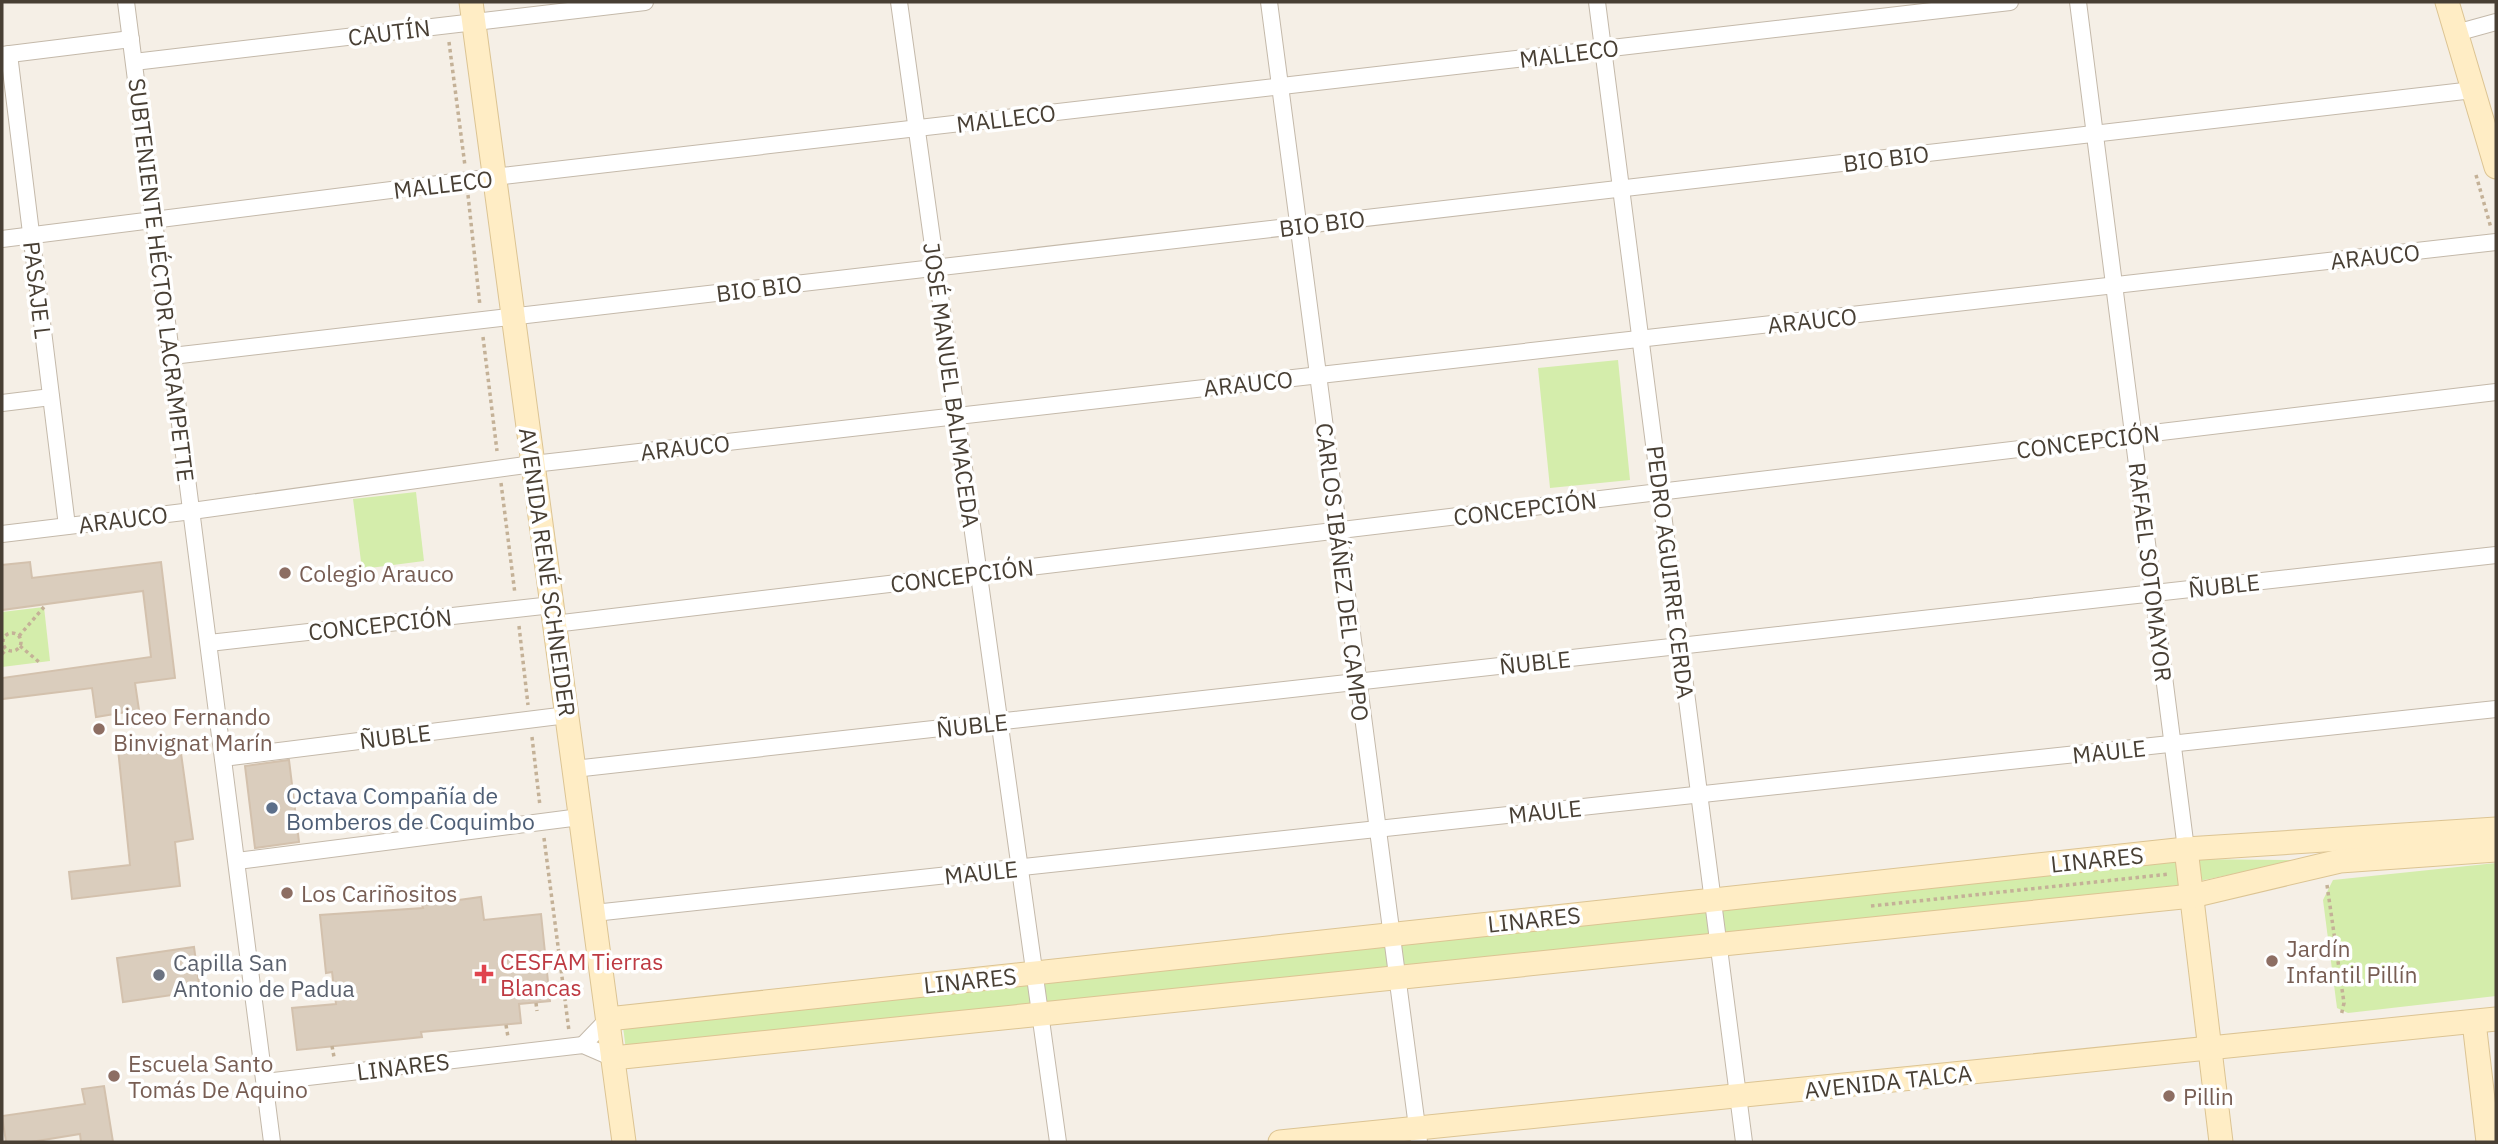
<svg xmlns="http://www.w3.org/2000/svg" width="2498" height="1144" font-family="'IBM Plex Sans',sans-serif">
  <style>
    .green { fill: #d4edab }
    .building { fill: #dacdbd; stroke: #d3c1ad; stroke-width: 2 }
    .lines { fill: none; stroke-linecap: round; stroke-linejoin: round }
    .street-casing { stroke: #c4b9aa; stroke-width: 18 }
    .secondary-casing { stroke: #dcc493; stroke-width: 25 }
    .path { stroke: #c4b197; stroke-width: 3.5; stroke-dasharray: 3.5 3.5; stroke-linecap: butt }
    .street { stroke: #fff; stroke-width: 16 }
    .secondary { stroke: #ffedc5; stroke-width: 23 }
    .education-dot { fill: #8d6e63; stroke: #fff; stroke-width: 2.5 }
    .service-dot { fill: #5c6f8a; stroke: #fff; stroke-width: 2.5 }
    .health-dot { fill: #e0444e; stroke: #fff; stroke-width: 2.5 }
    .worship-dot { fill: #6b7280; stroke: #fff; stroke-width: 2.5 }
    .labels { text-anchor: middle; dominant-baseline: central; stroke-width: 7; stroke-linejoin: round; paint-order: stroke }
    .street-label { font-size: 23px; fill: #483f34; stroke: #fff }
    .education-label { font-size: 23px; fill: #785e54; stroke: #fff; text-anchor: start }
    .service-label { font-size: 23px; fill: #4e5e75; stroke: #fff; text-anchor: start }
    .health-label { font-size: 23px; fill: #be3a42; stroke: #fff; text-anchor: start }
    .worship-label { font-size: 23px; fill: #5b616d; stroke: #fff; text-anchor: start }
  </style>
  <rect width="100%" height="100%" fill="#f5efe6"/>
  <g class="green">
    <path d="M1618 360 1630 480 1550 488 1538 368Z"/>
    <path d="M416 492 424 561 362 569 353 499Z"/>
    <path d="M44 607 50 661 2 667V612Z"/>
    <path d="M2177 859 2300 860 2180 885 626 1050 623 1027Z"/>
    <path d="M2496 863V996L2348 1013 2337 1008 2323 900 2333 880Z"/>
  </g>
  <g class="building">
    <path d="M30 562 32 578 161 562 175 678 135 683 139 710 96 717 92 688 2 699V678L151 657 143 591 2 610V565Z"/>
    <path d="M179 739 193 839 175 842 180 886 72 899 69 872 130 865 118 749Z"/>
    <path d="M289 760 299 842 255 848 245 766Z"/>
    <path d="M481 897 484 920 541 914 550 1001 519 1004 521 1023 421 1032 422 1037 297 1050 292 1008 336 1004 332 972 326 973 320 915 423 908 422 905Z"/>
    <path d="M194 947 200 991 123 1002 117 958Z"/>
    <path d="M104 1086 113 1142H81L80 1134 31 1142H6L2 1116 85 1104 82 1089Z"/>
  </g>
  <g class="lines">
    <g class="street-casing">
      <g id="street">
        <path d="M126 2 272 1142"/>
        <path d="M899 2 1058 1142"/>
        <path d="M1269 2 1419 1142"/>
        <path d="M1597 2 1744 1142"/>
        <path d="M2078 2 2186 849"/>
        <path d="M2456 33 2496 22"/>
        <path d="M9 54 67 526"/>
        <path d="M2 55 131 39"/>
        <path d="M134 62 645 2"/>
        <path d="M2 239 494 177 2010 2"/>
        <path d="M172 356 2473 90"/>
        <path d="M2 403 51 397"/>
        <path d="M2 534 192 511 533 464 2496 242"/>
        <path d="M554 624 2496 392"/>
        <path d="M209 643 552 605"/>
        <path d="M223 758 567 715"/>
        <path d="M574 769 2496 555"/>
        <path d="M237 861 580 817"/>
        <path d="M594 913 2496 709"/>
        <path d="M583 1045 608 1019"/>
        <path d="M265 1082 583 1045 613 1058"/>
      </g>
    </g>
    <g class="secondary-casing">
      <g id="secondary">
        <path d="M471 2 624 1142"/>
        <path d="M2447 2 2496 167"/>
        <path d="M2186 849 2221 1142"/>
        <path d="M608 1019 2186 849 2496 829"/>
        <path d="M2474 1022 2488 1142"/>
        <path d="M613 1058 2192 896 2340 861 2496 850"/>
        <path d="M1280 1142 2496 1019"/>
      </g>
    </g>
    <g class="path">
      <path d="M449 42 465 166"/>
      <path d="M2476 175 2491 228"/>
      <path d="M468 195 480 306"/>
      <path d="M483 337 497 451"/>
      <path d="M501 483 515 594"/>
      <path d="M519 626 528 705"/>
      <circle cx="12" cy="642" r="9"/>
      <path d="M19 636 44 607"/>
      <path d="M20 646 39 662"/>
      <path d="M2 654 7 649"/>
      <path d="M532 737 540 806"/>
      <path d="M544 838 569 1031"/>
      <path d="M2327 885 2344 1003 2341 1016"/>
      <path d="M1871 906 2170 874"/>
      <path d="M536 1003 537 1011"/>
      <path d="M506 1025 508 1037"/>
      <path d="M332 1046 334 1057"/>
    </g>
    <use href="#street" class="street"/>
    <use href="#secondary" class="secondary"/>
  </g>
  <g class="education-dot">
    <circle cx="285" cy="573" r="7"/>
    <circle cx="99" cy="729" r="7"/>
    <circle cx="287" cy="893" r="7"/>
    <circle cx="2272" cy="961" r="7"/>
    <circle cx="114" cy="1076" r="7"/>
    <circle cx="2169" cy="1096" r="7"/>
  </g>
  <circle class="service-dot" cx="272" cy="808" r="7"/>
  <path class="health-dot" d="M480.5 963.5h7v7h7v7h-7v7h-7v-7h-7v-7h7z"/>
  <circle class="worship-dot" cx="159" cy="975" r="7"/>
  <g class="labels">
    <g class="street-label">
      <text transform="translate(389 32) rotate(-7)">CAUTÍN</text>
      <text transform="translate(1569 53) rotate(-7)">MALLECO</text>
      <text transform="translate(1006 118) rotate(-7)">MALLECO</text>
      <text transform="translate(1886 158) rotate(-7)">BIO BIO</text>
      <text transform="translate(443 184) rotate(-7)">MALLECO</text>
      <text transform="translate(1322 223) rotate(-7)">BIO BIO</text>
      <text transform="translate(2375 256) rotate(-6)">ARAUCO</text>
      <text transform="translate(162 280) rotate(83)">SUBTENIENTE HÉCTOR LACRAMPETTE</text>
      <text transform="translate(759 288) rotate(-7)">BIO BIO</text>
      <text transform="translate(38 290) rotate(83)">PASAJE L</text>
      <text transform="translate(1812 320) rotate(-6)">ARAUCO</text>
      <text transform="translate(1248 383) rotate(-6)">ARAUCO</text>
      <text transform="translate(952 385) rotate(82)">JOSÉ MANUEL BALMACEDA</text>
      <text transform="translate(2088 441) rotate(-7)">CONCEPCIÓN</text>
      <text transform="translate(685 447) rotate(-6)">ARAUCO</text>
      <text transform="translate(1525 508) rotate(-7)">CONCEPCIÓN</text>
      <text transform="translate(123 519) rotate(-7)">ARAUCO</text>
      <text transform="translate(548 572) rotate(82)">AVENIDA RENÉ SCHNEIDER</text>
      <text transform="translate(1343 572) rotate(83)">CARLOS IBÁÑEZ DEL CAMPO</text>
      <text transform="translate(1671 572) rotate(83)">PEDRO AGUIRRE CERDA</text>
      <text transform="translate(2151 572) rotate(83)">RAFAEL SOTOMAYOR</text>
      <text transform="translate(962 575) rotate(-7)">CONCEPCIÓN</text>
      <text transform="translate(2224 585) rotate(-6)">ÑUBLE</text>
      <text transform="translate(380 624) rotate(-6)">CONCEPCIÓN</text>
      <text transform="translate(1535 662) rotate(-6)">ÑUBLE</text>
      <text transform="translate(972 725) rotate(-6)">ÑUBLE</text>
      <text transform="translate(395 736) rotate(-7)">ÑUBLE</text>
      <text transform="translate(2109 751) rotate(-6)">MAULE</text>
      <text transform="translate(1545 811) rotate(-6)">MAULE</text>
      <text transform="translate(2097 859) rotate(-6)">LINARES</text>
      <text transform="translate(981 872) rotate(-6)">MAULE</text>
      <text transform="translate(1534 919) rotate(-6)">LINARES</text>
      <text transform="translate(970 980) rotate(-6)">LINARES</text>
      <text transform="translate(403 1066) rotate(-7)">LINARES</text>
      <text transform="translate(1888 1081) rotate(-6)">AVENIDA TALCA</text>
    </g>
    <g class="education-label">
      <text x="299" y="573">Colegio Arauco</text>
      <text x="113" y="716">Liceo Fernando<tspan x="113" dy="26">Binvignat Marín</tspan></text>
      <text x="301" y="893">Los Cariñositos</text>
      <text x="2286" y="948">Jardín<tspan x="2286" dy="26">Infantil Pillín</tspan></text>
      <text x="128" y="1063">Escuela Santo<tspan x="128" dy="26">Tomás De Aquino</tspan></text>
      <text x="2183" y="1096">Pillin</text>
    </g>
    <g class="service-label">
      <text x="286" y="795">Octava Compañía de<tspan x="286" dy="26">Bomberos de Coquimbo</tspan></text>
    </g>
    <g class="health-label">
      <text x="500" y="961">CESFAM Tierras<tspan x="500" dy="26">Blancas</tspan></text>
    </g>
    <g class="worship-label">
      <text x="173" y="962">Capilla San<tspan x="173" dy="26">Antonio de Padua</tspan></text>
    </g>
  </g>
  <rect width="2498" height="1144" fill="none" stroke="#483f34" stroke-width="7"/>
</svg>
